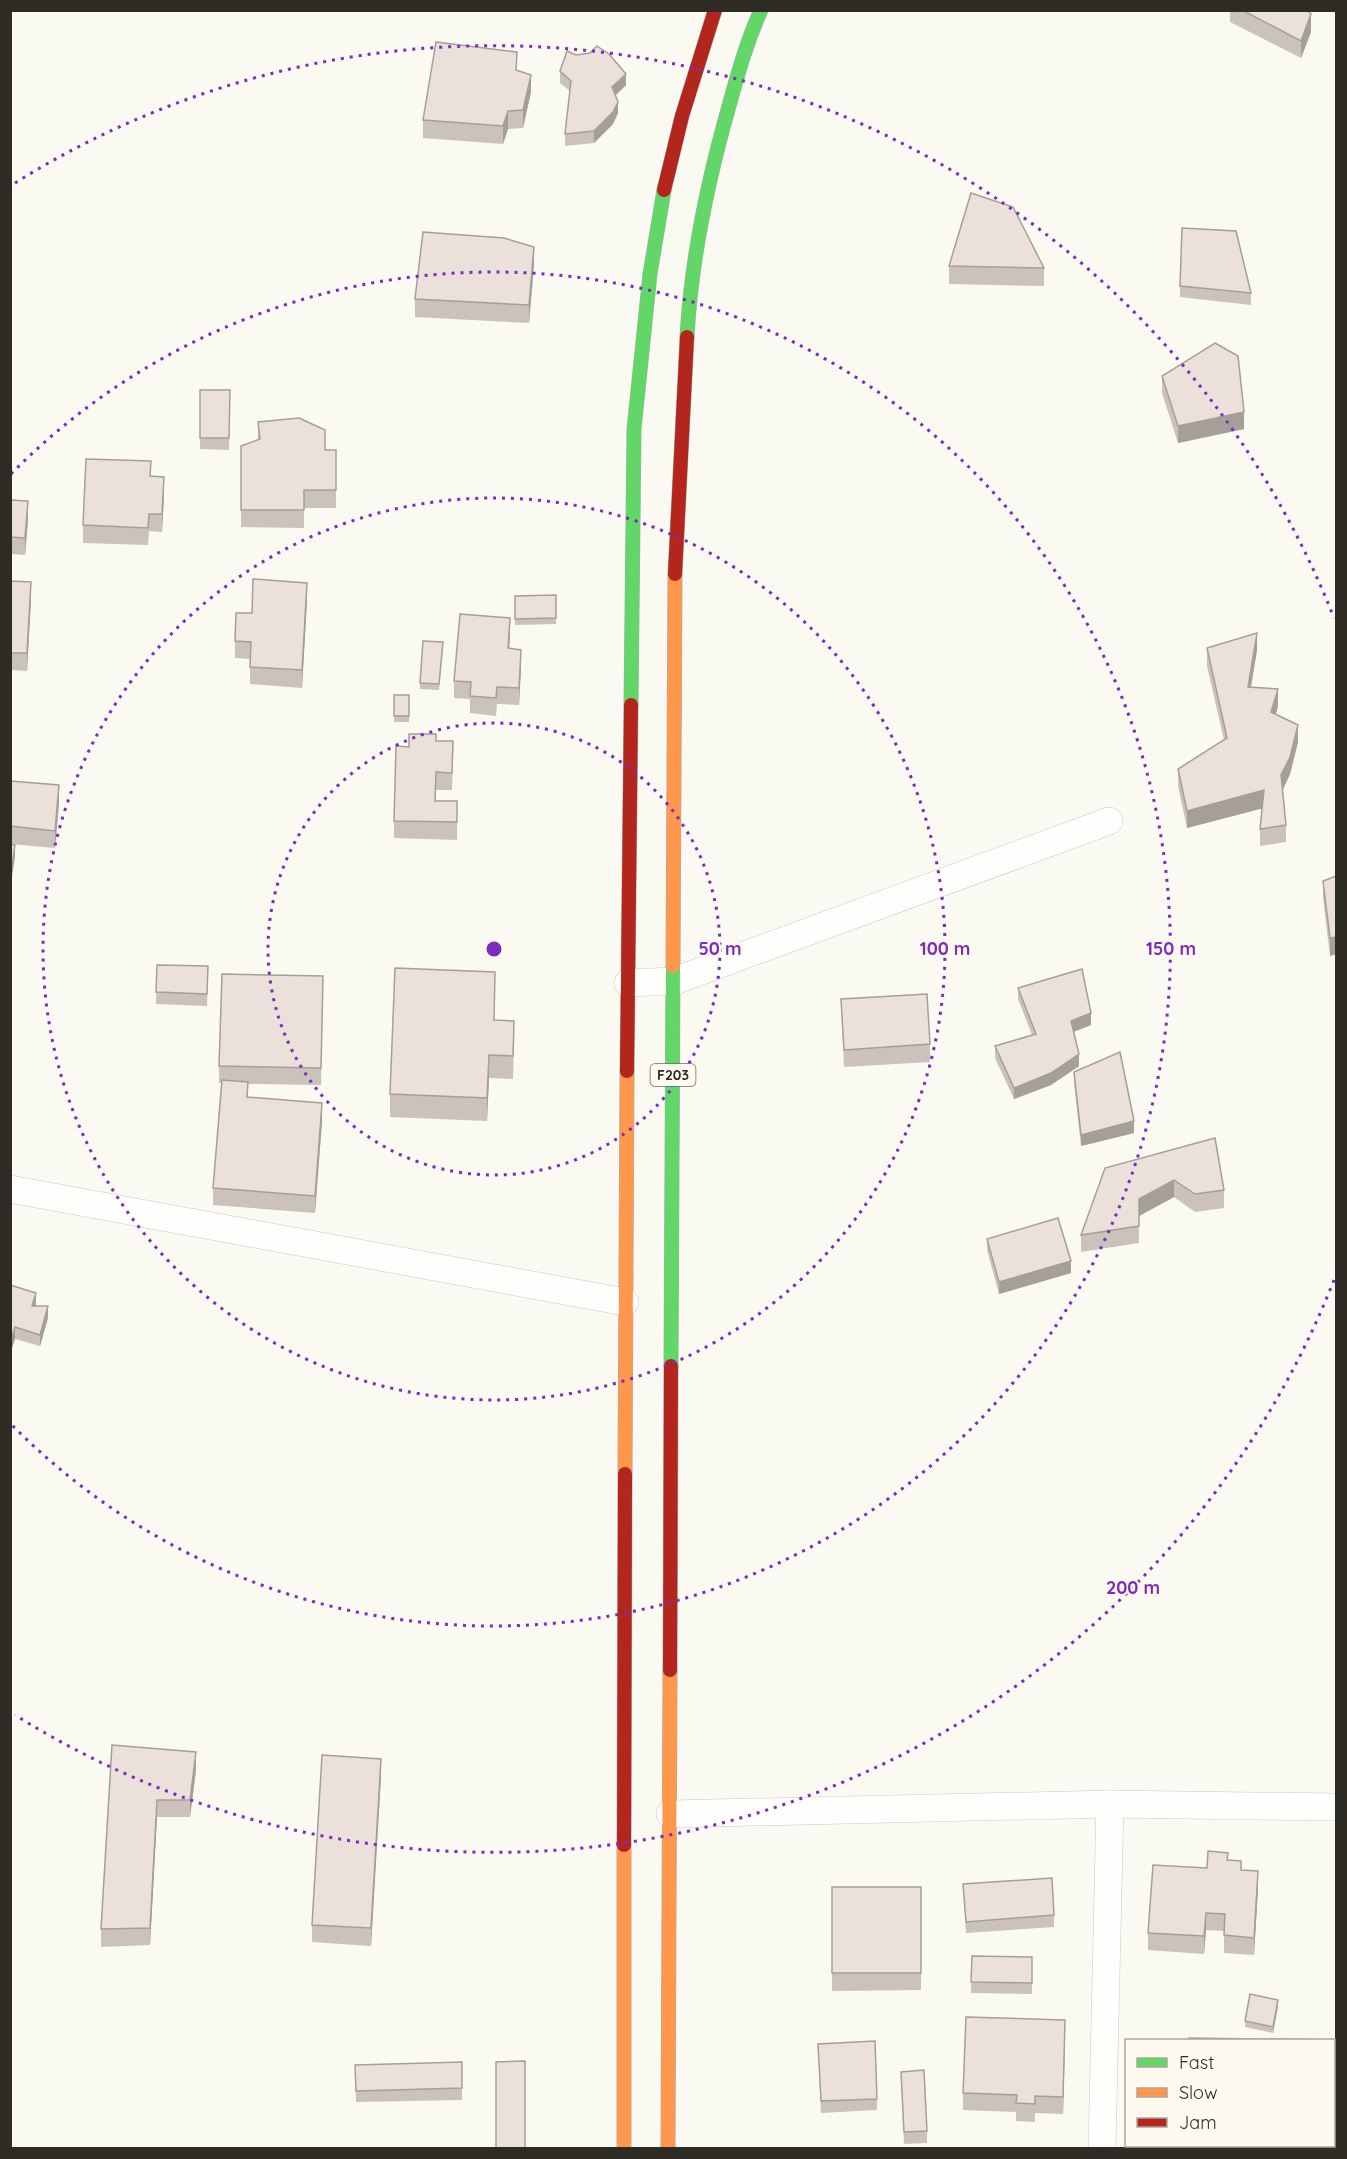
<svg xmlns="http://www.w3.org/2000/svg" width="1347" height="2159" font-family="Quicksand,sans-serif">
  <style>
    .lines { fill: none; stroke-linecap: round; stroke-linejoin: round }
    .street-casing { stroke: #cbc9c2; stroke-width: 28 }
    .fast-casing { stroke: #a3b1af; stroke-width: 15 }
    .slow-casing { stroke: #a3b1af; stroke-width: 15 }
    .jam-casing { stroke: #a3b1af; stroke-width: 15 }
    .street { stroke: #fefefd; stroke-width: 27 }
    .fast { stroke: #63d668; stroke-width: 14 }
    .slow { stroke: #ff974d; stroke-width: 14 }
    .jam { stroke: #b3261e; stroke-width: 14 }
    .wall { fill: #cbc2bb }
    .shaded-wall { fill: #a59e99 }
    .building { fill: #ece1da; stroke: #a59e99; stroke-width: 1.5 }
    .ring { fill: none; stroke: #7b2cbf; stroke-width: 3; stroke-dasharray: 3 6 }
    .labels { text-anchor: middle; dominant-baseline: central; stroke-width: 4.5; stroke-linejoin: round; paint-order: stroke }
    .shield { fill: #fefaef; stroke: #6c6961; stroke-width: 1.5 }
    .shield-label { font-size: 14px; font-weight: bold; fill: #2e2b24 }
    .centre { fill: #7b2cbf; stroke: #fefaef; stroke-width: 3 }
    .ring-label { font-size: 18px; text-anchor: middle; font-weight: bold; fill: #7b2cbf; stroke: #fefaef; stroke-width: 4.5; stroke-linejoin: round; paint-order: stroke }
  </style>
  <rect width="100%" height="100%" fill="#faf9f2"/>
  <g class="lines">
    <g class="street-casing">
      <g id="street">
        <path d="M628 983 674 981 1109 821"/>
        <path d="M10 1189 625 1302"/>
        <path d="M670 1814 1110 1804 1336 1807"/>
        <path d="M1102 2148 1110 1804"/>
      </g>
    </g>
    <g class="fast-casing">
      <g id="fast">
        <path d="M687 337C691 261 708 180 729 106 738 73 747 41 761 10"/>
        <path d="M631 705 634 429 650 274 664 190"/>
        <path d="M671 1366 673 966"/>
      </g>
    </g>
    <g class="slow-casing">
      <g id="slow">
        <path d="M673 966 675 574"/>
        <path d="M625 1474 627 1071"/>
        <path d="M624 2148V1845"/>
        <path d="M668 2148 670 1670"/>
      </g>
    </g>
    <g class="jam-casing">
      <g id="jam">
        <path d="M664 190 682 116 715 10"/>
        <path d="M675 574 687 337"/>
        <path d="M627 1071 631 705"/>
        <path d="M670 1670 671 1366"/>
        <path d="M624 1845 625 1474"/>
      </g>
    </g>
    <use href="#street" class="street"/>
    <use href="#fast" class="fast"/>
    <use href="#slow" class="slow"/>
    <use href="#jam" class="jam"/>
  </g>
  <g class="wall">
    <path d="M1228 10H1306L1311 32 1301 58 1230 22V12Z"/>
    <path d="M517 70 531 92 523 128 508 129 503 144 423 138V120Z"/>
    <path d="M560 71 626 85 615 95 618 113 613 124 594 143 565 146V134L570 91 560 83Z"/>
    <path d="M534 265 529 323 415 317V299Z"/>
    <path d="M949 266 1044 268V286L949 284Z"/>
    <path d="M1180 286 1251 293V305L1180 297Z"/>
    <path d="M1162 376 1244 429 1178 443 1162 393Z"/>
    <path d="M200 390H230L229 450 200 449Z"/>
    <path d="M258 422 325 450H336V508H304V528L241 527V446L258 440Z"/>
    <path d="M151 476 164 495 162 532 149 531 148 545 83 543V525Z"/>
    <path d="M10 500 28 519 25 555 10 554Z"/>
    <path d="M10 581 31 600 27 671 10 670Z"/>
    <path d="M556 595V624L515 625V596Z"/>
    <path d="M307 600 302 688 250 684V659L235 658V641L252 613Z"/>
    <path d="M510 635 509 649 521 667 519 705 497 704 496 716 470 713V699L454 698V681Z"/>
    <path d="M443 648 439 690 420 689V683Z"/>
    <path d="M1207 648 1257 650 1251 687 1278 706 1276 714 1298 742 1290 774 1283 790 1286 825V842L1260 846V829L1262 808 1187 828 1178 786V769L1224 740 1207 666Z"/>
    <path d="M409 695V722H394V716Z"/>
    <path d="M436 741 453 759 452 790H436L435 801H457V840L394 838V821Z"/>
    <path d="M10 781 59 803 55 848 10 844Z"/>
    <path d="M1336 876V954L1330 956 1323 898V881Z"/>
    <path d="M157 965 208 966 207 1006 156 1004Z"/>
    <path d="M1018 988 1091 1025 1073 1032 1079 1066 1051 1085 1014 1099 995 1058V1046L1032 1035 1018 999Z"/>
    <path d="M323 994 321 1085 248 1084V1097L322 1121 315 1213 213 1205V1188L221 1083H219V1066Z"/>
    <path d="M495 995 494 1020 514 1044 513 1079 489 1078 487 1121 390 1117V1094Z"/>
    <path d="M841 999 930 1044V1062L844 1067Z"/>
    <path d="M1074 1072 1134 1133 1081 1146 1074 1083Z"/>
    <path d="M1215 1138 1224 1190V1208L1195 1212 1174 1197 1139 1216V1243L1081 1252V1235Z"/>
    <path d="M987 1239 1071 1273 999 1294 987 1250Z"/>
    <path d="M10 1285 48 1318 40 1346 15 1339 11 1351H10Z"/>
    <path d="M112 1745 196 1770 190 1817H157L150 1945 101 1947V1929Z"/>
    <path d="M381 1776 371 1946 312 1942V1925Z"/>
    <path d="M1228 1860 1241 1870 1258 1889 1254 1955 1224 1953V1931L1206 1930 1204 1954 1148 1950V1933L1207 1868Z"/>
    <path d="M963 1884 1054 1915V1927L966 1933Z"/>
    <path d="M832 1887H921V1990L832 1991Z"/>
    <path d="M972 1956 1032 1957V1994L971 1993Z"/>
    <path d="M1278 2006 1273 2033 1245 2027V2021Z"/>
    <path d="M1065 2038 1063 2114 1035 2113V2122L1016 2121V2112L963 2110V2093Z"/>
    <path d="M818 2044 877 2099V2110L821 2113Z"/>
    <path d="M462 2062V2100L356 2102 355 2065Z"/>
    <path d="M901 2072 927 2131V2143L904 2144Z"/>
    <rect x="1192" y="2145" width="48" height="3"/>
  </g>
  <g class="shaded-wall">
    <path d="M1311 14V32L1301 58V41Z"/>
    <path d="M626 74V85L612 99V87Z"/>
    <path d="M531 75V92L523 128V110Z"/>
    <path d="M618 102V113L613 124 594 143V131Z"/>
    <path d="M508 111V129L503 144V126Z"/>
    <path d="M534 247V265L529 323V305Z"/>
    <path d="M1244 412V429L1178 443V426Z"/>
    <path d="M164 477V495L162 532V514Z"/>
    <path d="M28 501V519L25 555V538Z"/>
    <path d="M31 582V600L27 671V653Z"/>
    <path d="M307 583V600L302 688V670Z"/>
    <path d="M510 618V635L508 666V648Z"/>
    <path d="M1257 633V650L1248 704V687Z"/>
    <path d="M521 650V667L519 705V688Z"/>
    <path d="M1278 689V706L1271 730V712Z"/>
    <path d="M1298 725V742L1290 774 1281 793V775Z"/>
    <path d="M59 785V803L55 848V831Z"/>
    <path d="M1264 790V808L1187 828V811Z"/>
    <path d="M15 845V857L10 889V878Z"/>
    <path d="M1336 937V954L1330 956V938Z"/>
    <path d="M1091 1013V1025L1071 1033V1021Z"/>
    <path d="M1079 1054V1066L1051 1085 1014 1099V1088Z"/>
    <path d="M489 1055V1078L487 1121V1098Z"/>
    <path d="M322 1103V1121L315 1213V1196Z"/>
    <path d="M1134 1121V1133L1081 1146V1135Z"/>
    <path d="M1174 1180V1197L1139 1216V1199Z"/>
    <path d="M1071 1261V1273L999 1294V1282Z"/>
    <path d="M36 1293V1305L32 1318V1306Z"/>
    <path d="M48 1306V1318L40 1346V1335Z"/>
    <path d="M15 1327V1339L11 1351V1339Z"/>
    <path d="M196 1752V1770L190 1817V1800Z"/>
    <path d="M381 1759V1776L371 1946V1928Z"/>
    <path d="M157 1800V1817L150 1945V1928Z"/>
    <path d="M1258 1871V1889L1254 1955V1938Z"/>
    <path d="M1206 1913V1930L1204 1954V1936Z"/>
    <path d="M1278 2000V2006L1273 2033V2027Z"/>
    <path d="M1065 2020V2038L1063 2114V2097Z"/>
  </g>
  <g class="building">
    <path d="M1242 10H1306L1311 14 1301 41Z"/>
    <path d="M436 42 517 52 516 70 531 75 523 110 508 111 503 126 423 120Z"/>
    <path d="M597 46 609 54 626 74 612 87 618 102 613 112 594 131 565 134 571 81 560 71 567 51 576 55 590 53Z"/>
    <path d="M971 193 1013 207 1044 268 949 266Z"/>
    <path d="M1182 228 1236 231 1251 293 1180 286Z"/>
    <path d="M423 232 504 238 534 247 529 305 415 299Z"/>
    <path d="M1215 343 1238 356 1244 412 1178 426 1162 376Z"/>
    <path d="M200 390H230L229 438H200Z"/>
    <path d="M299 418 325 430V450H336V490H304V510H241V446L260 439 258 422Z"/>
    <path d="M86 459 151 461 150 476 164 477 162 514H149L148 528 83 525Z"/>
    <path d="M10 500 28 501 25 538 10 537Z"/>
    <path d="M253 579 307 583 302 670 250 667 251 642 235 641 236 613H252Z"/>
    <path d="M10 581 31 582 27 653H10Z"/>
    <path d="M556 595V618L515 619V596Z"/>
    <path d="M460 614 510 618 508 648 521 650 519 688 497 687 496 698 470 696 471 682 454 681Z"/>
    <path d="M1257 633 1248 687 1278 689 1271 712 1298 725 1290 757 1281 775 1286 825 1260 829 1264 790 1187 811 1178 769 1227 738 1207 648Z"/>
    <path d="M423 641 443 642 439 684 420 683Z"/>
    <rect x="394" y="695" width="15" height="21"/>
    <path d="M409 734H436V741H453L452 773 436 772 435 801H457V822L394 821 396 746 409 747Z"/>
    <path d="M10 781 59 785 55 831 10 826Z"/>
    <path d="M10 844 15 845 10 878Z"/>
    <path d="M1336 876V937L1330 938 1323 881Z"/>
    <path d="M157 965 208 966 207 994 156 992Z"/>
    <path d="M395 968 495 972 494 1020 514 1021 513 1056 489 1055 487 1098 390 1094Z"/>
    <path d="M1082 969 1091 1013 1071 1021 1079 1054 1051 1073 1014 1088 995 1046 1036 1034 1018 988Z"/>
    <path d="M222 974 323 976 321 1068 219 1066Z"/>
    <path d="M927 994 930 1044 844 1050 841 999Z"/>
    <path d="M1120 1052 1134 1121 1081 1135 1074 1072Z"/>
    <path d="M222 1080 248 1082 247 1097 322 1103 315 1196 213 1188Z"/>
    <path d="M1215 1138 1224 1190 1195 1194 1174 1180 1139 1199V1226L1081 1235 1105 1168Z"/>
    <path d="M1058 1218 1071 1261 999 1282 987 1239Z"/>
    <path d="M10 1285 36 1293 32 1306H48L40 1335 15 1327 11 1339H10Z"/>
    <path d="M112 1745 196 1752 190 1800H157L150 1928 101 1929Z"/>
    <path d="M322 1755 381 1759 371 1928 312 1925Z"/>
    <path d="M1208 1851 1228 1853 1227 1860 1241 1861V1870L1258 1871 1254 1938 1224 1935 1225 1914 1206 1913 1204 1936 1148 1933 1153 1865 1207 1868Z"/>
    <path d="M1052 1878 1054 1915 966 1922 963 1884Z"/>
    <rect x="832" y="1887" width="89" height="86"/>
    <path d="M972 1956 1032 1957V1983L971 1982Z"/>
    <path d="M1250 1994 1278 2000 1273 2027 1245 2021Z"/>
    <path d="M966 2017 1065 2020 1063 2097 1035 2096V2104L1016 2103 1017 2095 963 2093Z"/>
    <path d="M1189 2038 1334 2040V2052V2040H1189Z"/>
    <path d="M875 2041 877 2099 821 2101 818 2044Z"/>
    <path d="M525 2061V2148H496V2062Z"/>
    <path d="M462 2062V2088L356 2091 355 2065Z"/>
    <path d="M924 2070 927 2131 904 2132 901 2072Z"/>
  </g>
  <g class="ring">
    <circle cx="494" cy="949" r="226"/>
    <circle cx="494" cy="949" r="451"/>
    <path d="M11 474A677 677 0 1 1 11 1424"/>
    <path d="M1334 1280A903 903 0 0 1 15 1715M15 183A903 903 0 0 1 1334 618"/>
  </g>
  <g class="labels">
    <rect class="shield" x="650.5" y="1064" width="45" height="22" rx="4.5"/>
    <g class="shield-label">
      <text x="673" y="1075">F203</text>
    </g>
  </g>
  <circle cx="494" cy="949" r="9" class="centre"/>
  <g class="ring-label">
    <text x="720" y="955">50 m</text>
    <text x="945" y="955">100 m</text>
    <text x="1171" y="955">150 m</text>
    <text x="1133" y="1594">200 m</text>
  </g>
  <rect width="1347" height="2159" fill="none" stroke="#2e2b24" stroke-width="24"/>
  <rect x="1125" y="2039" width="210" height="108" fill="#fefaef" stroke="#aba79e" stroke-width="1.5"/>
  <rect x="1137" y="2058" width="30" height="9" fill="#63d668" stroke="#aba79e" stroke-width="1.5"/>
  <text x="1179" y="2069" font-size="18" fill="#2e2b24">Fast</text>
  <rect x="1137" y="2088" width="30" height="9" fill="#ff974d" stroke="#aba79e" stroke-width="1.5"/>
  <text x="1179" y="2099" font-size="18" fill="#2e2b24">Slow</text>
  <rect x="1137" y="2118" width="30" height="9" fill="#b3261e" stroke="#aba79e" stroke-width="1.5"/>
  <text x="1179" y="2129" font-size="18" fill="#2e2b24">Jam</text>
</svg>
